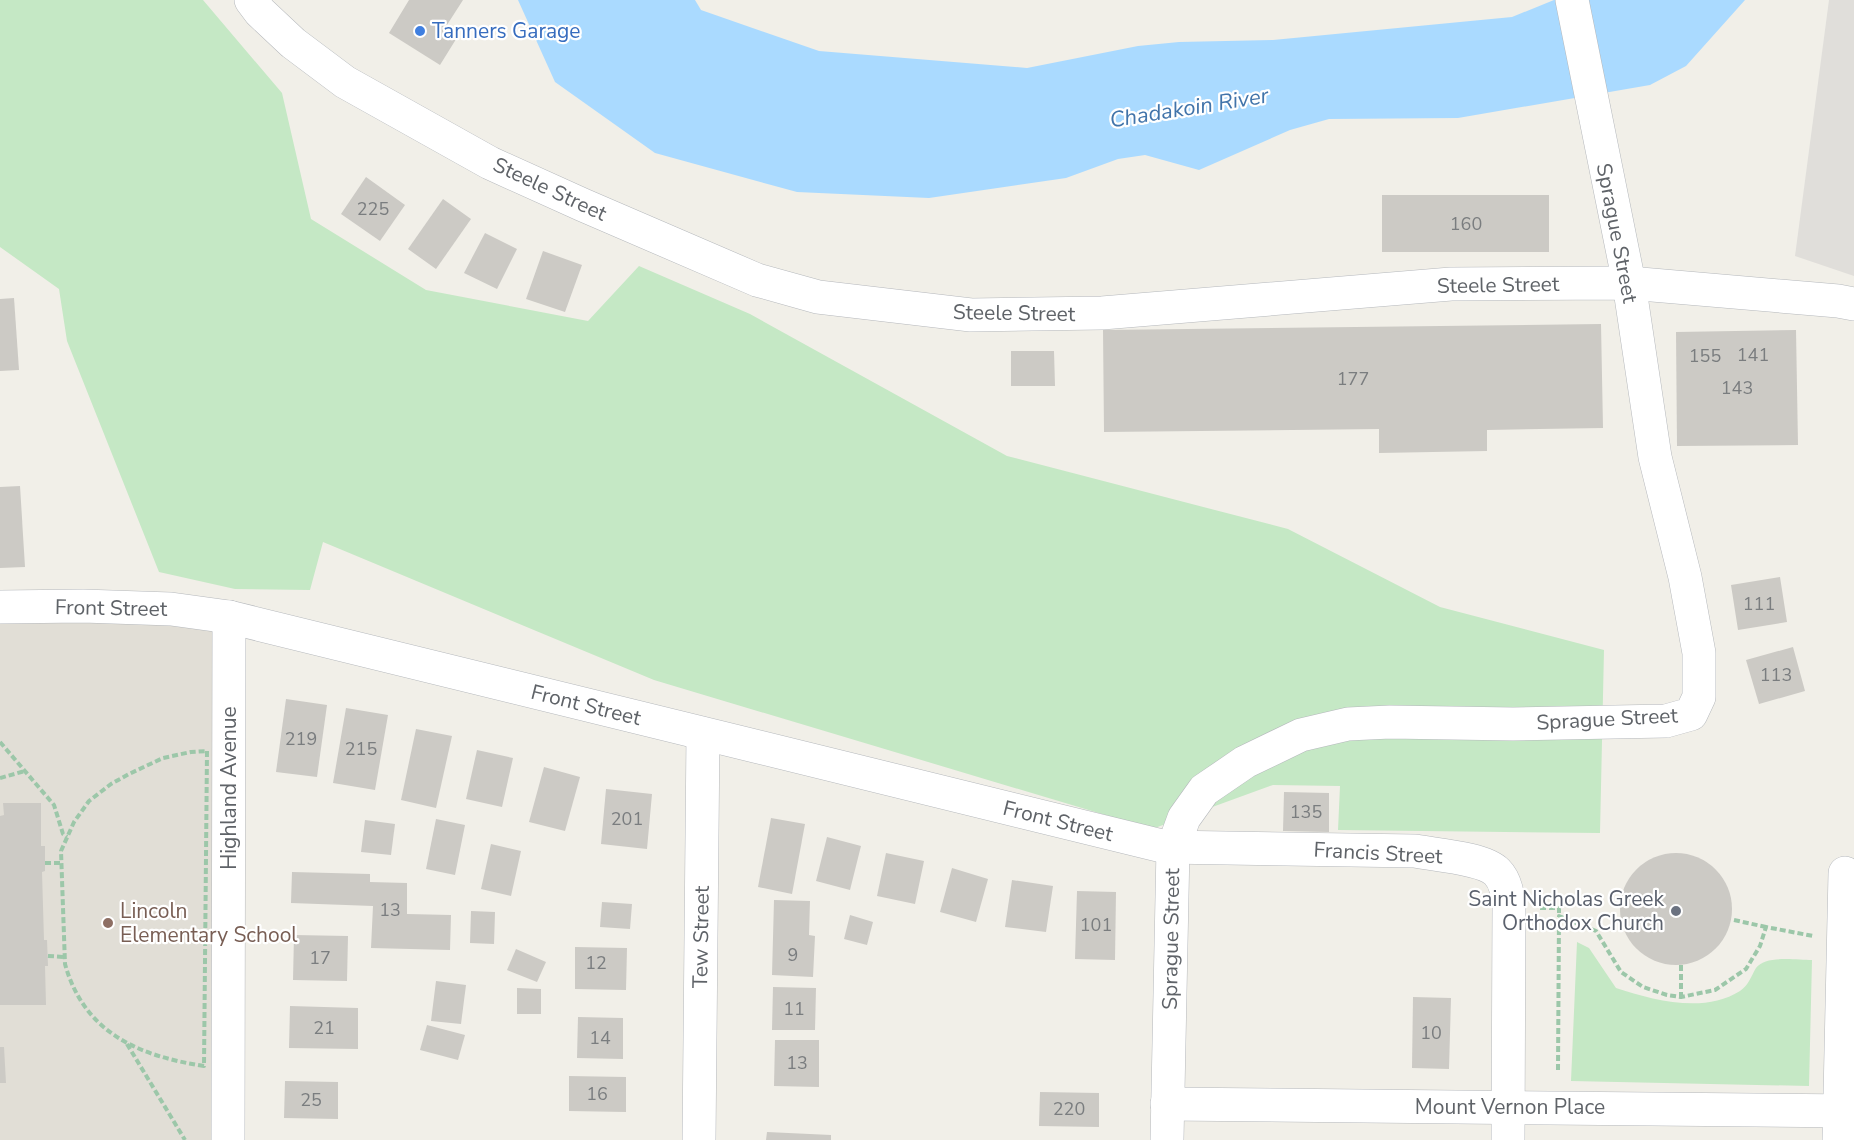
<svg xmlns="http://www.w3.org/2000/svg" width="1854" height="1140" font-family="'Nunito Sans',sans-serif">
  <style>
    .industrial { fill: #e0deda }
    .education { fill: #e1ded6 }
    .green { fill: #c5e8c5 }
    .water { fill: #aadaff }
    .building { fill: #cccac5 }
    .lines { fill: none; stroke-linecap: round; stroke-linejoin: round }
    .minor-casing { stroke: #b5b8bc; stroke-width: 34 }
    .path { stroke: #9cc7a9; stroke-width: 4; stroke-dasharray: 6 3; stroke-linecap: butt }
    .minor { stroke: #fff; stroke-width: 33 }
    .shop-dot { fill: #3f7fe0; stroke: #fff; stroke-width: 2 }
    .worship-dot { fill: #6b7280; stroke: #fff; stroke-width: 2 }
    .education-dot { fill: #8d6e63; stroke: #fff; stroke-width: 2 }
    .labels { text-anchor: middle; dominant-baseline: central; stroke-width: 4.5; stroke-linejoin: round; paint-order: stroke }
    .number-label { font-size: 18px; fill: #7a7d7f }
    .shop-label { font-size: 21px; fill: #366cbe; stroke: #fff; text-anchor: start }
    .street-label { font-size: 21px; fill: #5f6368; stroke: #fff }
    .worship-label { font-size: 21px; fill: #5b616d; stroke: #fff; text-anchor: end }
    .education-label { font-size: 21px; fill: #785e54; stroke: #fff; text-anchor: start }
    .water-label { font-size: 22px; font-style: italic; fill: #4174aa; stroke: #fff }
  </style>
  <rect width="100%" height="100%" fill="#f1efe8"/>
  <path class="industrial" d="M1829 0H1854V276L1795 256Z"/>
  <path class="education" d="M92 618 209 627 215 633 214 1140H0V622Z"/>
  <g class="green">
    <path d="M0 0H203L282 93 311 219 426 290 588 321 639 266 750 314 1007 456 1288 529 1440 607 1604 650 1600 833 1338 830 1340 786 1273 785 1152 829 654 680 323 542 310 590 235 589 159 572 67 341 59 289 0 247Z"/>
    <path d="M1577 942 1589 948 1616 988C1653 1000 1704 1014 1740 991 1749 985 1751 976 1756 968 1765 955 1796 960 1812 960L1809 1086 1571 1081Z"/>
  </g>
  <path class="water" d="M518 0H695L701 10 819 51 1027 68 1138 46 1179 42 1273 40 1512 17 1554 0H1745L1686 66 1650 85 1458 118 1329 119 1290 130 1199 170 1145 155 1118 159 1066 178 929 198 797 192 655 153 555 82Z"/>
  <g class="building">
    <path d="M409 0H463L445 28 458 36 440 65 389 33Z"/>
    <path d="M366 177 405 205 380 241 341 214Z"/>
    <rect x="1382" y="195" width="167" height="57"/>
    <path d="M443 199 471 219 436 269 408 249Z"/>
    <path d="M485 233 517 249 497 289 464 273Z"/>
    <path d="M543 251 582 265 565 312 526 299Z"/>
    <path d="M14 298 19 370 0 371V299Z"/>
    <path d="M1601 324 1603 428 1487 430V451L1379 453V429L1104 432 1103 330Z"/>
    <path d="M1796 330 1798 445 1677 446 1676 332Z"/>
    <path d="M1011 351H1054L1055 386H1011Z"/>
    <path d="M20 486 25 567 0 568V487Z"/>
    <path d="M1780 577 1787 622 1738 630 1731 585Z"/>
    <path d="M1793 647 1805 691 1759 704 1746 660Z"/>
    <path d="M286 699 327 705 317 777 276 772Z"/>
    <path d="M346 708 388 715 375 790 333 783Z"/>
    <path d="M416 729 452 736 436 808 401 800Z"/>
    <path d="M477 750 513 758 502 807 466 799Z"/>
    <path d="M544 767 580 777 565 831 529 822Z"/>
    <path d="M606 789 652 794 647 849 601 844Z"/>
    <path d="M1284 792 1329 793V832L1283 831Z"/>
    <path d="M3 803H41V846H45V871L42 872 44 940H47L48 966H45L46 1005H0V816L4 815Z"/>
    <path d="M771 818 805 824 792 894 758 887Z"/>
    <path d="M436 819 465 825 455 875 426 869Z"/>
    <path d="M365 820 395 824 391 855 361 852Z"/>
    <path d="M827 837 861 846 850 890 816 881Z"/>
    <path d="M491 844 521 851 511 896 481 889Z"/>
    <path d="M886 853 924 861 915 904 877 896Z"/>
    <circle cx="1676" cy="909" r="56"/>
    <path d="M952 868 988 879 976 922 940 912Z"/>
    <path d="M292 872 370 874V882L407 883V914L451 915 450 950 371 948 373 906 291 903Z"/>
    <path d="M1012 880 1053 886 1046 932 1005 927Z"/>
    <path d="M1077 891 1116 892 1115 960 1075 959Z"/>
    <path d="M774 900 810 901 809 935 815 936 813 977 772 975Z"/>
    <path d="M602 902 632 904 630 929 600 927Z"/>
    <path d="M471 911 495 912 494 944 470 943Z"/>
    <path d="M850 915 873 922 867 945 844 939Z"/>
    <path d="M294 935 348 936 347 981 293 980Z"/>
    <path d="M575 947 627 948 626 990 575 989Z"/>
    <path d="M516 949 546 962 537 982 507 970Z"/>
    <path d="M436 981 466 985 461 1024 431 1021Z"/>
    <path d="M773 987 816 988 815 1030H772Z"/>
    <path d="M517 988 541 989V1014H517Z"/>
    <path d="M1413 997 1451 998 1449 1069 1412 1068Z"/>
    <path d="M290 1006 358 1008V1049L289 1048Z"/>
    <path d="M578 1017 623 1018V1059L577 1058Z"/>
    <path d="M427 1025 465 1035 458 1060 420 1050Z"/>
    <path d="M775 1040H819V1087L774 1086Z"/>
    <path d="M0 1047H4L6 1083H0Z"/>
    <path d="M569 1076 626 1077V1112L569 1111Z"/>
    <path d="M285 1081 338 1082V1119L284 1118Z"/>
    <path d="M1040 1092 1099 1093V1127L1039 1126Z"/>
    <path d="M767 1132 831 1135V1140H766Z"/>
  </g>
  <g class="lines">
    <g class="minor-casing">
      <g id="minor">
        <path d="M251 0 260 12 293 43 345 82 490 163 583 205 757 280 818 297 971 315 1102 313 1451 284 1629 283 1838 301 1854 304"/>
        <path d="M0 607 83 606 171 609 229 617 1166 847 1415 851C1435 855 1483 858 1497 872 1506 881 1508 896 1509 907L1508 1140"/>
        <path d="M1167 1104 1854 1111"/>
        <path d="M228 1140 229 617"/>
        <path d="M699 1140 703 734"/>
        <path d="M1167 1140 1173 848 1184 818 1204 790 1245 762 1301 735 1348 724 1390 722 1513 724 1666 721 1691 714 1699 697V653L1685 577 1655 457 1629 283 1572 0"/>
        <path d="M1839 1140 1845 873"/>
      </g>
    </g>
    <g class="path">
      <path d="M0 742 54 805 63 834 67 837"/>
      <path d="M207 751 204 1066C139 1056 84 1033 65 964L61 851 74 822 89 801 111 784 129 774 163 758 191 752Z"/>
      <path d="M0 778 25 771"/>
      <path d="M45 863H61"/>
      <path d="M1540 908H1559V916"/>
      <path d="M1734 920 1766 927"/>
      <path d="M48 956 65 957"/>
      <path d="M1681 965V997"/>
      <path d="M127 1044 185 1140"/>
      <path d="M1558 1070 1559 916 1596 931 1621 972 1643 987 1667 995 1681 997 1715 990 1746 969 1760 946 1766 927 1813 936"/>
    </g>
    <use href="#minor" class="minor"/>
  </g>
  <circle class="shop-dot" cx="420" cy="31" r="6"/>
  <circle class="worship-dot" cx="1676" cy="911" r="6"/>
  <circle class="education-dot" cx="108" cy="923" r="6"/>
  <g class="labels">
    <g class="number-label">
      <text x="373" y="209">225</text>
      <text x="1466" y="224">160</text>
      <text x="1753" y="355">141</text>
      <text x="1705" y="356">155</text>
      <text x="1353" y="379">177</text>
      <text x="1737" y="388">143</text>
      <text x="1759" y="604">111</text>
      <text x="1776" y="675">113</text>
      <text x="301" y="739">219</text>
      <text x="361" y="749">215</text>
      <text x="1306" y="812">135</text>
      <text x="627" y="819">201</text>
      <text x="390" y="910">13</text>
      <text x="1096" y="925">101</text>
      <text x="793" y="955">9</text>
      <text x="320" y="958">17</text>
      <text x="596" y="963">12</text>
      <text x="794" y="1009">11</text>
      <text x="324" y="1028">21</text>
      <text x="1431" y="1033">10</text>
      <text x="600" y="1038">14</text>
      <text x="797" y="1063">13</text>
      <text x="597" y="1094">16</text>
      <text x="311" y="1100">25</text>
      <text x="1069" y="1109">220</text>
    </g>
    <g class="shop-label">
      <text x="432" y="31">Tanners Garage</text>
    </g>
    <g class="street-label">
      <text transform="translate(550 189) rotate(25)">Steele Street</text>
      <text transform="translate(1617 233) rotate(79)">Sprague Street</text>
      <text transform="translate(1498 285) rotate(-1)">Steele Street</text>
      <text transform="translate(1014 313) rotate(1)">Steele Street</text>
      <text transform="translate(111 608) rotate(1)">Front Street</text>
      <text transform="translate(586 705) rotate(14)">Front Street</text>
      <text transform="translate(1607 719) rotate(-3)">Sprague Street</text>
      <text transform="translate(229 788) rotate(-90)">Highland Avenue</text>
      <text transform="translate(1058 821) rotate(14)">Front Street</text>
      <text transform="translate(1378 853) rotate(3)">Francis Street</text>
      <text transform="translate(701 937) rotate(-89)">Tew Street</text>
      <text transform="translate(1171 939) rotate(-89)">Sprague Street</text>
      <text x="1510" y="1107">Mount Vernon Place</text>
    </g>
    <g class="worship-label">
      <text x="1664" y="899">Saint Nicholas Greek<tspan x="1664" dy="24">Orthodox Church</tspan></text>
    </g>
    <g class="education-label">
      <text x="120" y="911">Lincoln<tspan x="120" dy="24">Elementary School</tspan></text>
    </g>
    <g class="water-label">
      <text transform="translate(1189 108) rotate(-9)">Chadakoin River</text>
    </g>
  </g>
</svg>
